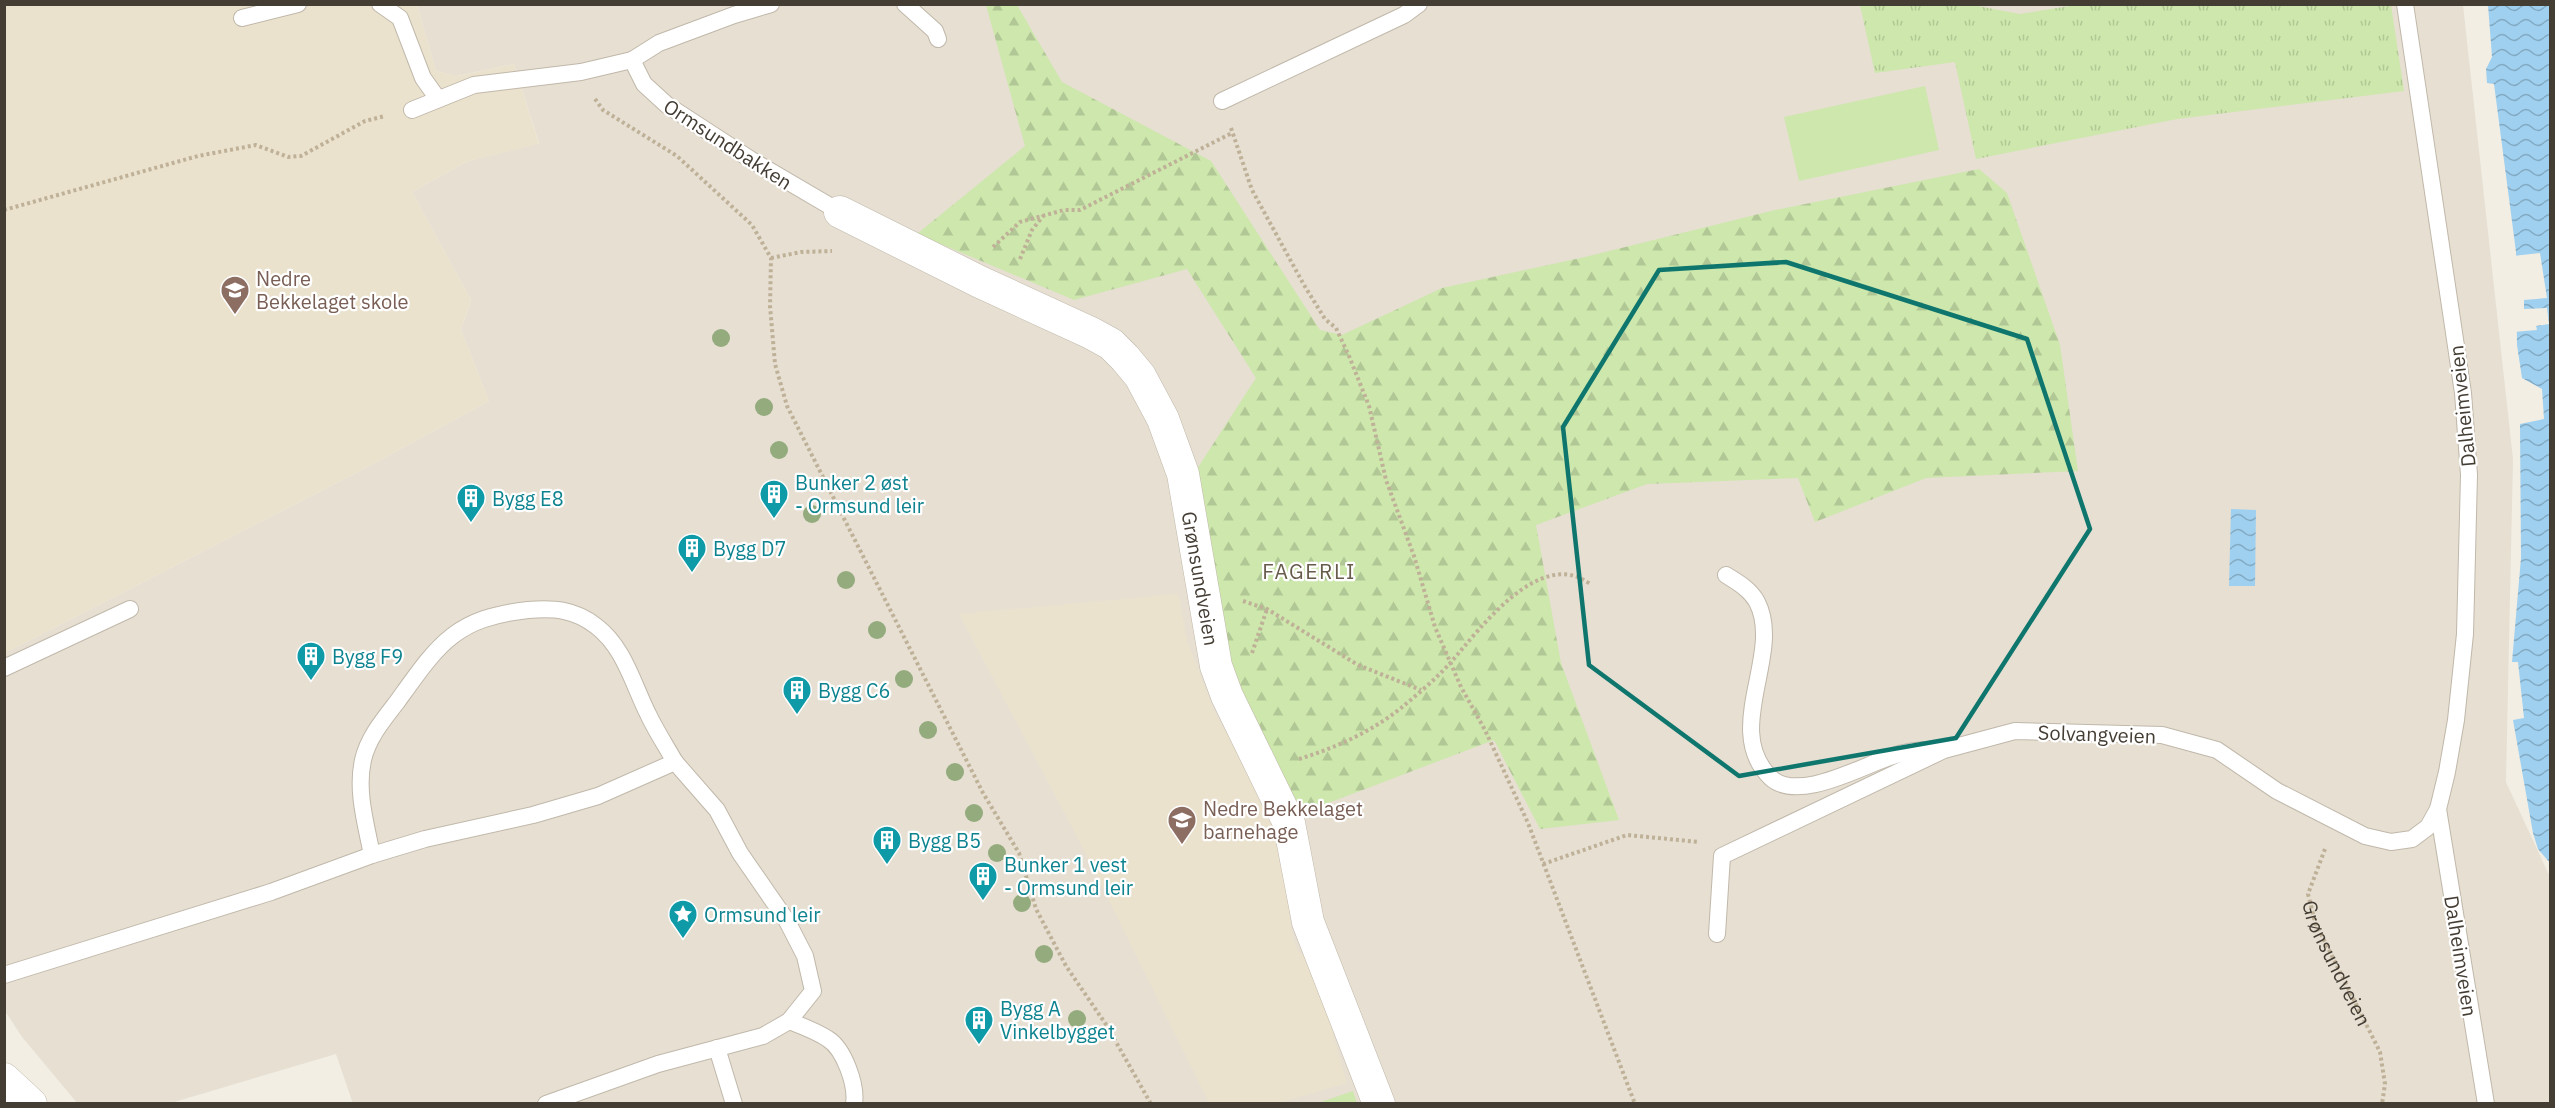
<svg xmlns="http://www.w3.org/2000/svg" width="2555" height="1108" font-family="'IBM Plex Sans',sans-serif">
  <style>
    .residential { fill: #e6dfd2 }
    .education { fill: #ebe2ce }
    .grass { fill: url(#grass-tufts) }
    .forest { fill: url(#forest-firs) }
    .pitch { fill: #cde7ac }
    .water { fill: url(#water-waves) }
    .pier { fill: #f2eee4 }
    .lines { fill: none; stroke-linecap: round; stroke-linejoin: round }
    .lane-casing { stroke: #c0b8aa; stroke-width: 18 }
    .street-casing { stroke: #c0b8aa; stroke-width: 33 }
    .path { stroke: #bfb198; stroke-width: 4; stroke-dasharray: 3 3; stroke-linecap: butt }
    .lane { stroke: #fff; stroke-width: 16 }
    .street { stroke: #fff; stroke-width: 32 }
    .tree { fill: #93ab7d }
    .marked { fill: none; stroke: #0f766e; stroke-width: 4.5; stroke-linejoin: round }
    .labels { text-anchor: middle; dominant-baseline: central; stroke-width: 4.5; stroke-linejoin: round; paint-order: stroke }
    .street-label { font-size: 20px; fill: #443d34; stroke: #fff }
    .education-label { font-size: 20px; fill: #785e54; stroke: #fff; text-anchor: start }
    .culture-label { font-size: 20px; fill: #0d838f; stroke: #fff; text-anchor: start }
    .neighbourhood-label { font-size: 21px; letter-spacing: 1.5px; fill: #675b4b; stroke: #fff }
  </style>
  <defs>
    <pattern id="grass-tufts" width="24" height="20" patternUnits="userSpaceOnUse" patternTransform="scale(1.5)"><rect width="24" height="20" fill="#cde7ac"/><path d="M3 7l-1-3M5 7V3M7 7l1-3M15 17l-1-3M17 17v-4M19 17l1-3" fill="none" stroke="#b1c795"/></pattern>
    <pattern id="forest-firs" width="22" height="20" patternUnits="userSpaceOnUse" patternTransform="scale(1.5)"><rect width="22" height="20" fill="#cde7ac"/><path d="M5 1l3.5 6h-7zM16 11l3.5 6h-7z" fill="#b1c795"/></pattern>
    <pattern id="water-waves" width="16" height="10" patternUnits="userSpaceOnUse" patternTransform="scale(1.5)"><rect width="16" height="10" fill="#9fd0f0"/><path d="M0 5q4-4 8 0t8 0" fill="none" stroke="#83aac3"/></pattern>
  </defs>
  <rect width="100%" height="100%" fill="#f2eee4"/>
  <path class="residential" d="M417 5H2463L2513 459 2506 782 2550 877V1103L353 1104 336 1054 171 1103 78 1104 22 1037 5 1011V653L360 471 489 401 461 330 471 300 412 192 468 161 539 143 514 64 457 76 436 71Z"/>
  <g class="education">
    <path d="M5 5H417L436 71 458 76 514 64 539 144 468 161 412 192 471 300 461 330 489 401 360 471 5 653Z"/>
    <path d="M1178 594 1187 640 1215 713 1274 816 1290 893V924L1296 948 1309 962 1338 1031 1333 1035 1347 1083 1278 1103H1209L1084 850 959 614Z"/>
  </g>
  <path class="grass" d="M2083 4 2391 5 2404 91 2177 119 1976 159 1955 62 1875 73 1860 5H1972L2020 14Z"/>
  <path class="forest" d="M986 5H1017L1062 82 1211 161 1320 330 1342 335 1442 288 1585 257 1775 210 1979 169 2007 193 2060 345 2078 471 1926 478 1815 522 1798 478 1647 484 1536 525 1561 663 1619 820 1540 829 1494 740 1302 813 1244 708 1224 652 1193 475 1256 378 1187 269 1074 300 917 234 1025 146Z"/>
  <g class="pitch">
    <path d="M1925 86 1939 150 1799 181 1784 117Z"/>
    <path d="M1353 1091 1357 1103H1318Z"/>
  </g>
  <g class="water">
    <path d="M2488 5H2550V863L2538 849 2533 833 2513 720 2524 718 2518 662H2512L2521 558 2520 424 2544 419 2542 389 2522 378 2517 345 2516 252 2494 84 2487 83 2486 69 2492 57Z"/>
    <path d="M2231 509 2256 510 2255 586H2229Z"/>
  </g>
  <path class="pier" d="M2540 253 2547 298 2524 300V309L2547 308 2549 324 2536 326 2537 330 2514 332 2513 256Z"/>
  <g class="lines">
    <g class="lane-casing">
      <g id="lane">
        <path d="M380 4 400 18 423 78 438 99"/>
        <path d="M905 4 935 31 938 39"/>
        <path d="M242 18 298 4"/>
        <path d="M632 60 644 84 667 105 753 161 840 212"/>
        <path d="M1222 101 1404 15 1419 4"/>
        <path d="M412 110 474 85 581 72 632 60 659 43 734 15 771 4"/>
        <path d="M1726 575C1737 582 1750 589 1757 602 1784 654 1721 730 1771 778 1799 803 1863 765 1893 756 1910 750 1925 749 1943 750"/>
        <path d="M4 668 130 609"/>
        <path d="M2438 809 2486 1104"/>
        <path d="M372 855C366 824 356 791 363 760 368 738 383 720 397 702 438 645 454 618 528 610 554 608 574 609 596 626 624 647 633 684 648 714 656 731 666 746 675 762"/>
        <path d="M1717 934 1722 856 1944 750 2015 731 2162 735 2217 750 2277 791 2365 836 2391 842 2412 839 2428 827 2438 809 2447 772 2456 720 2465 634 2469 475 2463 393 2405 4"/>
        <path d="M4 975 271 892 372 855 425 839 533 815 598 796 675 762 717 810 740 853 787 921 805 956 813 991 789 1021 763 1036 658 1064 546 1104"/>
        <path d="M789 1021C802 1026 816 1031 828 1039 844 1049 857 1085 854 1104"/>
        <path d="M717 1048 734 1104"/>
      </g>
    </g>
    <g class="street-casing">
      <g id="street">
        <path id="s2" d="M840 212 980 282 1091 333 1111 344 1125 358 1140 376 1163 419 1183 474 1216 666 1227 696 1289 823 1308 922 1379 1104"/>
        <path d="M4 1079 31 1104"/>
      </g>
    </g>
    <g class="path">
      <path d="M595 99 603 110 677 156 752 225 771 258 770 306 775 364 787 406 983 793 1019 853 1036 909 1066 966 1107 1026 1151 1104"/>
      <path d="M1231 128 1252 190 1304 285 1325 319 1336 328 1349 356 1369 406 1386 480 1414 556 1435 627 1461 687 1485 730 1528 823 1635 1104"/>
      <path d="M4 210 198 156 256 145 288 157 301 156 365 121 385 116"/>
      <path d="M993 247 1020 222 1064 210H1080L1232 133"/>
      <path d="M771 258 801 252 832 251"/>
      <path d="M1020 259 1032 230 1043 216"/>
      <path d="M1243 601 1267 609 1358 665 1421 690"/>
      <path d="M1252 653 1267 609"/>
      <path d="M1299 759C1335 748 1371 732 1401 708 1418 694 1437 678 1452 661 1479 630 1540 546 1590 584"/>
      <path id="s1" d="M2325 849 2308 894 2315 922 2380 1052 2385 1084 2382 1104"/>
      <path d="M1543 864 1627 835 1699 842"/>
    </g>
    <use href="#lane" class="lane"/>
    <use href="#street" class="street"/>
  </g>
  <g class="tree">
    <circle cx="721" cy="338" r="9"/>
    <circle cx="764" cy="407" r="9"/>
    <circle cx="779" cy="450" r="9"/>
    <circle cx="812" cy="514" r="9"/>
    <circle cx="846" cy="580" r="9"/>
    <circle cx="877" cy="630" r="9"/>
    <circle cx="904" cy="679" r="9"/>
    <circle cx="928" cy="730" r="9"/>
    <circle cx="955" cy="772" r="9"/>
    <circle cx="974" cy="813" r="9"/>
    <circle cx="997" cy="853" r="9"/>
    <circle cx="1022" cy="903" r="9"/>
    <circle cx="1044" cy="954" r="9"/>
    <circle cx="1077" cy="1019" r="9"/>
  </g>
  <path class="marked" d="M1786 262 2027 339 2090 529 1956 738 1739 776 1589 665 1563 427 1659 270Z"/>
  <defs>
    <g id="school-pin" transform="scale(1.5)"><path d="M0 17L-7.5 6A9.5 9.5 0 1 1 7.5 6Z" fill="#8d6e63" stroke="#fff"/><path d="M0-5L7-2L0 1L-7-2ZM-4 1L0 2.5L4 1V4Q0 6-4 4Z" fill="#fff"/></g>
    <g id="building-pin" transform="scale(1.5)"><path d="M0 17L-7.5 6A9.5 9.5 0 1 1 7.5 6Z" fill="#0f9aa8" stroke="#fff"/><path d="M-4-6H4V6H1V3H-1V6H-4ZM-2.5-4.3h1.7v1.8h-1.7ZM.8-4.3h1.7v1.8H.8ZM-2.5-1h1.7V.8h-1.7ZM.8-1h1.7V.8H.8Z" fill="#fff"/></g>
    <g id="sight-pin" transform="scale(1.5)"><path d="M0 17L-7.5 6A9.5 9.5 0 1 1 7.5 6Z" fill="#0f9aa8" stroke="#fff"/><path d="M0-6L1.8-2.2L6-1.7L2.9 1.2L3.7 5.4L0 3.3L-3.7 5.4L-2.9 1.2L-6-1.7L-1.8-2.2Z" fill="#fff"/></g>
  </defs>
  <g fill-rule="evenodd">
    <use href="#school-pin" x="235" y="290"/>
    <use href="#building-pin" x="774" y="494"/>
    <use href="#building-pin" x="471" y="498"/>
    <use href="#building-pin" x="692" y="548"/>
    <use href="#building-pin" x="311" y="656"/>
    <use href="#building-pin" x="797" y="690"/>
    <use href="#school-pin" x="1182" y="820"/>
    <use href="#building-pin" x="887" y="840"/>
    <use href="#building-pin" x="983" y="876"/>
    <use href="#sight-pin" x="683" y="914"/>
    <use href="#building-pin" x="979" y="1020"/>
  </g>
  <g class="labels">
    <g class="street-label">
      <text transform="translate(728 144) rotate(33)">Ormsundbakken</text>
      <text transform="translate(2462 406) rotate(-96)">Dalheimveien</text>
      <text stroke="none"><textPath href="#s2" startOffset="558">Grønsundveien</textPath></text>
      <text transform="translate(2097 734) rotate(2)">Solvangveien</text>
      <text transform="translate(2461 956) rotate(81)">Dalheimveien</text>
      <text stroke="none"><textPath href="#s1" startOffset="123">Grønsundveien</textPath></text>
    </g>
    <g class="education-label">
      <text x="256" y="278">Nedre<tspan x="256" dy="23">Bekkelaget skole</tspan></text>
      <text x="1203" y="808">Nedre Bekkelaget<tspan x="1203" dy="23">barnehage</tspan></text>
    </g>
    <g class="culture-label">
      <text x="795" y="482">Bunker 2 øst<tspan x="795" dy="23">- Ormsund leir</tspan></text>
      <text x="492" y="498">Bygg E8</text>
      <text x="713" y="548">Bygg D7</text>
      <text x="332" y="656">Bygg F9</text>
      <text x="818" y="690">Bygg C6</text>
      <text x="908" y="840">Bygg B5</text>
      <text x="1004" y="864">Bunker 1 vest<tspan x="1004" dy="23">- Ormsund leir</tspan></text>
      <text x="704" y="914">Ormsund leir</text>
      <text x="1000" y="1008">Bygg A<tspan x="1000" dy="23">Vinkelbygget</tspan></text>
    </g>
    <g class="neighbourhood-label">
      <text x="1309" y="571">FAGERLI</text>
    </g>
  </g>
  <rect width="2555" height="1108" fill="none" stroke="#443d34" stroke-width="12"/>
</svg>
